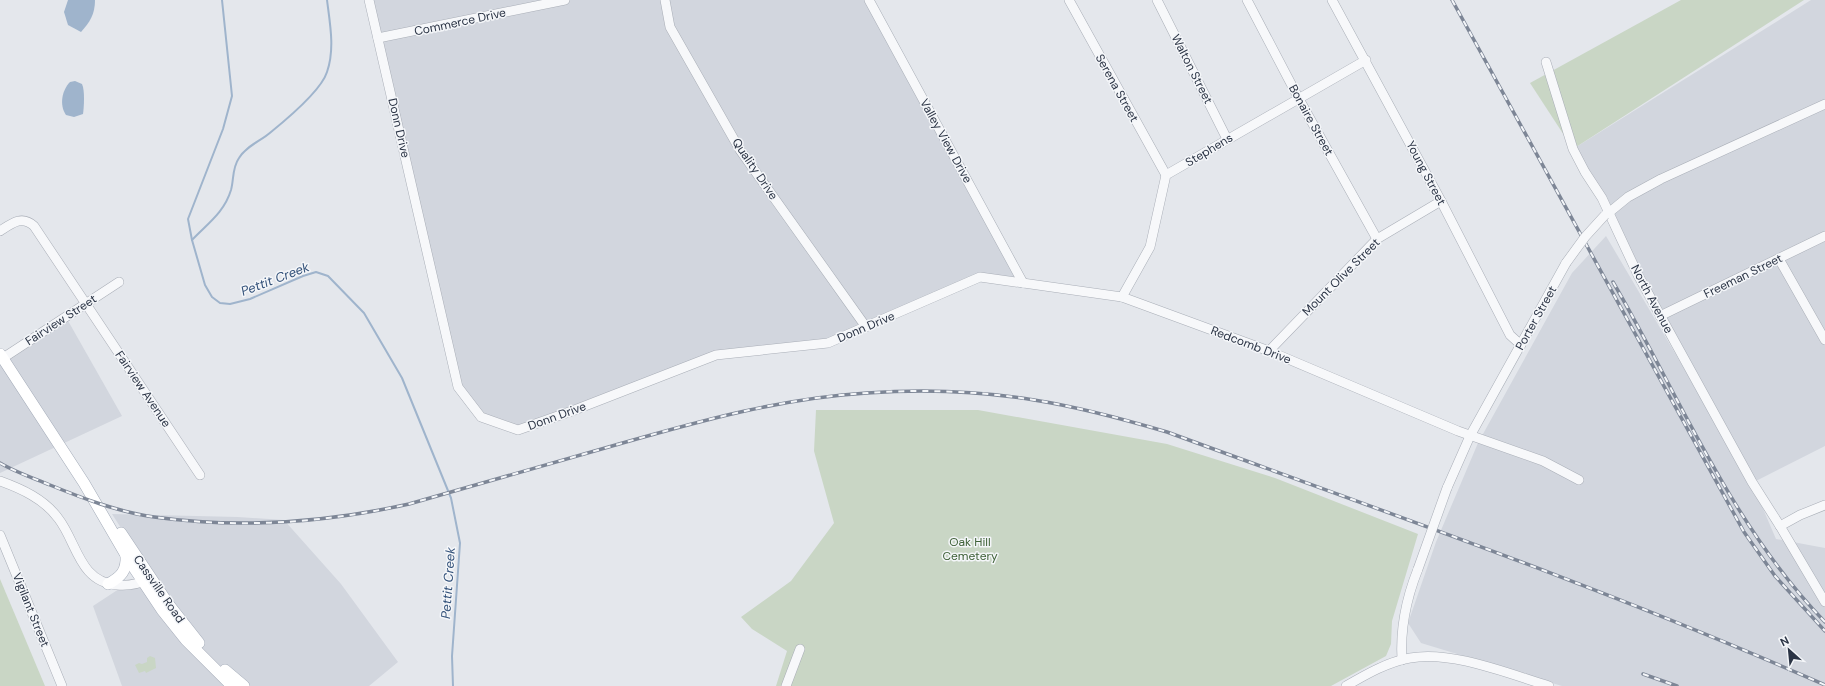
<svg xmlns="http://www.w3.org/2000/svg" width="1825" height="686" font-family="'DM Sans',sans-serif">
  <style>
    .built { fill: #d2d6de }
    .green { fill: #c9d6c5 }
    .water { fill: #9fb4cc }
    .lines { fill: none; stroke-linecap: round; stroke-linejoin: round }
    .stream { stroke: #9fb4cc; stroke-width: 2 }
    .minor-casing { stroke: #a9aeb7; stroke-width: 10 }
    .major-casing { stroke: #a3abb8; stroke-width: 12 }
    .minor { stroke: #f7f8fa; stroke-width: 9 }
    .major { stroke: #fff; stroke-width: 11 }
    .rail-casing { stroke: #7d8696; stroke-width: 3.5 }
    .rail { stroke: #f4f6f9; stroke-width: 2; stroke-dasharray: 6; stroke-linecap: butt }
    .minor-bridge-casing { stroke: #a9aeb7; stroke-width: 10; stroke-linecap: butt }
    .minor-bridge { stroke: #f7f8fa; stroke-width: 9 }
    .labels { text-anchor: middle; dominant-baseline: central; stroke-width: 3; stroke-linejoin: round; paint-order: stroke }
    .street-label { font-size: 12px; fill: #2b3445; stroke: #f4f6f9 }
    .park-label { font-size: 12px; fill: #3f6138; stroke: #f4f6f9 }
    .water-label { font-size: 13px; font-style: italic; fill: #34527a; stroke: #f4f6f9 }
  </style>
  <rect width="100%" height="100%" fill="#e4e7ec"/>
  <g class="built">
    <path d="M369 0H864L1018 282 985 278 828 343 716 355 518 430 481 417 458 387Z"/>
    <path d="M1811 0H1825V446L1752 483 1776 539 1825 548V686H1562L1421 643 1408 623 1436 542 1478 443 1572 273 1606 236 1742 467 1573 149Z"/>
    <path d="M67 319 122 416 0 473V354Z"/>
    <path d="M112 514 238 517 284 520 341 584 398 662 369 686H122L93 606 148 570Z"/>
  </g>
  <g class="green">
    <path d="M1681 0H1804L1573 149 1530 83Z"/>
    <path d="M816 410H978L1167 444 1275 478 1418 534 1392 621 1391 644 1386 656 1331 686H776L787 651 752 629 741 617 791 581 834 523 814 451Z"/>
    <path d="M0 579 45 686H0Z"/>
    <path d="M150 656 155 658 156 668 146 673 145 671 139 673 135 665 139 663 142 664 147 662V658Z"/>
  </g>
  <g class="water">
    <path d="M68 0H95C95 14 90 22 81 32L68 25 64 12Z"/>
    <path d="M75 81 82 84C85 90 84 107 83 114L74 117 66 115C59 105 62 90 70 82Z"/>
  </g>
  <g class="lines">
    <g class="stream">
      <path d="M222 0 232 96 223 129 188 219 192 240 205 285 212 297 220 303 230 304 250 299 303 276 316 272 328 276 364 313 402 378 451 498 460 543 452 656 453 686"/>
      <path d="M192 240C207 224 224 213 231 190 234 179 232 168 239 158 246 146 261 141 271 132 287 119 321 91 327 72 335 49 330 24 327 0"/>
    </g>
    <g class="minor-casing">
      <g id="minor">
        <path d="M369 0 458 387 481 417 518 430 572 411 716 355 828 343 980 277 1122 297 1269 351 1458 431 1543 461 1579 480"/>
        <path d="M665 0 670 27 740 150 866 327"/>
        <path d="M869 0 1023 283"/>
        <path d="M1069 0 1166 175"/>
        <path d="M1157 0 1227 139"/>
        <path d="M1247 0 1299 99 1377 239"/>
        <path d="M1332 0 1441 201 1510 335 1521 345"/>
        <path d="M378 38 565 0"/>
        <path d="M1546 62 1573 149 1585 172 1602 198 1638 275 1752 482 1780 526 1825 602"/>
        <path d="M1606 215 1628 197 1661 179 1825 104"/>
        <path d="M0 231C12 223 22 215 34 226L200 475"/>
        <path d="M1779 259 1825 340"/>
        <path d="M1122 297 1150 247 1166 175 1366 60"/>
        <path d="M1660 316 1825 236"/>
        <path d="M1269 351 1377 239 1441 201"/>
        <path d="M3 358 119 282"/>
        <path d="M0 481C22 489 44 499 58 518 77 542 79 582 117 585 128 586 139 584 149 579"/>
        <path d="M1447 488 1470 436 1566 263"/>
        <path d="M1780 526 1800 515 1825 505"/>
        <path d="M0 535 62 686"/>
        <path d="M1402 660C1400 628 1406 599 1418 569"/>
        <path d="M786 686 800 649"/>
        <path d="M1346 686C1365 675 1387 662 1410 658 1451 650 1509 674 1549 686"/>
      </g>
    </g>
    <g class="major-casing">
      <g id="major">
        <path d="M0 354 84 483 130 562 162 610 186 640 232 686"/>
        <path d="M121 533 169 605 199 643"/>
        <path d="M108 584C121 577 127 571 126 555"/>
        <path d="M225 670 244 686"/>
      </g>
    </g>
    <use href="#minor" class="minor"/>
    <use href="#major" class="major"/>
    <g class="rail-casing">
      <g id="rail">
        <path d="M1452 0 1744 532 1775 576 1825 631"/>
        <path d="M1613 282C1680 397 1731 525 1825 622"/>
        <path d="M0 463C15 472 33 478 50 485 82 498 118 512 154 517 240 529 324 523 409 504 479 484 549 464 619 444 700 421 782 398 867 393 922 389 980 391 1034 400 1079 407 1123 419 1167 432 1388 513 1610 590 1825 685"/>
        <path d="M1643 674 1677 686"/>
      </g>
    </g>
    <use href="#rail" class="rail"/>
    <g class="minor-bridge-casing">
      <g id="minor-bridge">
        <path d="M1566 263 1585 237 1605 215"/>
        <path d="M1418 569 1447 488"/>
      </g>
    </g>
    <use href="#minor-bridge" class="minor-bridge"/>
  </g>
  <g class="labels">
    <g class="street-label">
      <text transform="translate(460 22) rotate(-12)">Commerce Drive</text>
      <text transform="translate(1192 69) rotate(63)">Walton Street</text>
      <text transform="translate(1117 88) rotate(61)">Serena Street</text>
      <text transform="translate(1311 120) rotate(61)">Bonaire Street</text>
      <text transform="translate(399 128) rotate(77)">Donn Drive</text>
      <text transform="translate(946 141) rotate(61)">Valley View Drive</text>
      <text transform="translate(1209 150) rotate(-31)">Stephens</text>
      <text transform="translate(755 169) rotate(56)">Quality Drive</text>
      <text transform="translate(1426 173) rotate(62)">Young Street</text>
      <text transform="translate(1743 276) rotate(-26)">Freeman Street</text>
      <text transform="translate(1341 277) rotate(-45)">Mount Olive Street</text>
      <text transform="translate(1652 299) rotate(62)">North Avenue</text>
      <text transform="translate(1536 318) rotate(-61)">Porter Street</text>
      <text transform="translate(61 320) rotate(-33)">Fairview Street</text>
      <text transform="translate(866 327) rotate(-23)">Donn Drive</text>
      <text transform="translate(1251 345) rotate(21)">Redcomb Drive</text>
      <text transform="translate(143 389) rotate(56)">Fairview Avenue</text>
      <text transform="translate(557 416) rotate(-20)">Donn Drive</text>
      <text transform="translate(159 589) rotate(55)">Cassville Road</text>
      <text transform="translate(31 610) rotate(68)">Vigilant Street</text>
    </g>
    <g class="park-label">
      <text x="970" y="542">Oak Hill<tspan x="970" dy="14">Cemetery</tspan></text>
    </g>
    <g class="water-label">
      <text transform="translate(275 279) rotate(-21)">Pettit Creek</text>
      <text transform="translate(448 583) rotate(-86)">Pettit Creek</text>
    </g>
  </g>
  <g transform="translate(1789 650) rotate(333)" stroke="#f4f6f9" stroke-width="3" paint-order="stroke">
  <path d="M0-3L7 15L0 10L-7 15Z" fill="#2b3445"/>
  <text y="-6" font-size="11" font-weight="bold" text-anchor="middle" fill="#2b3445">N</text>
  </g>
</svg>
